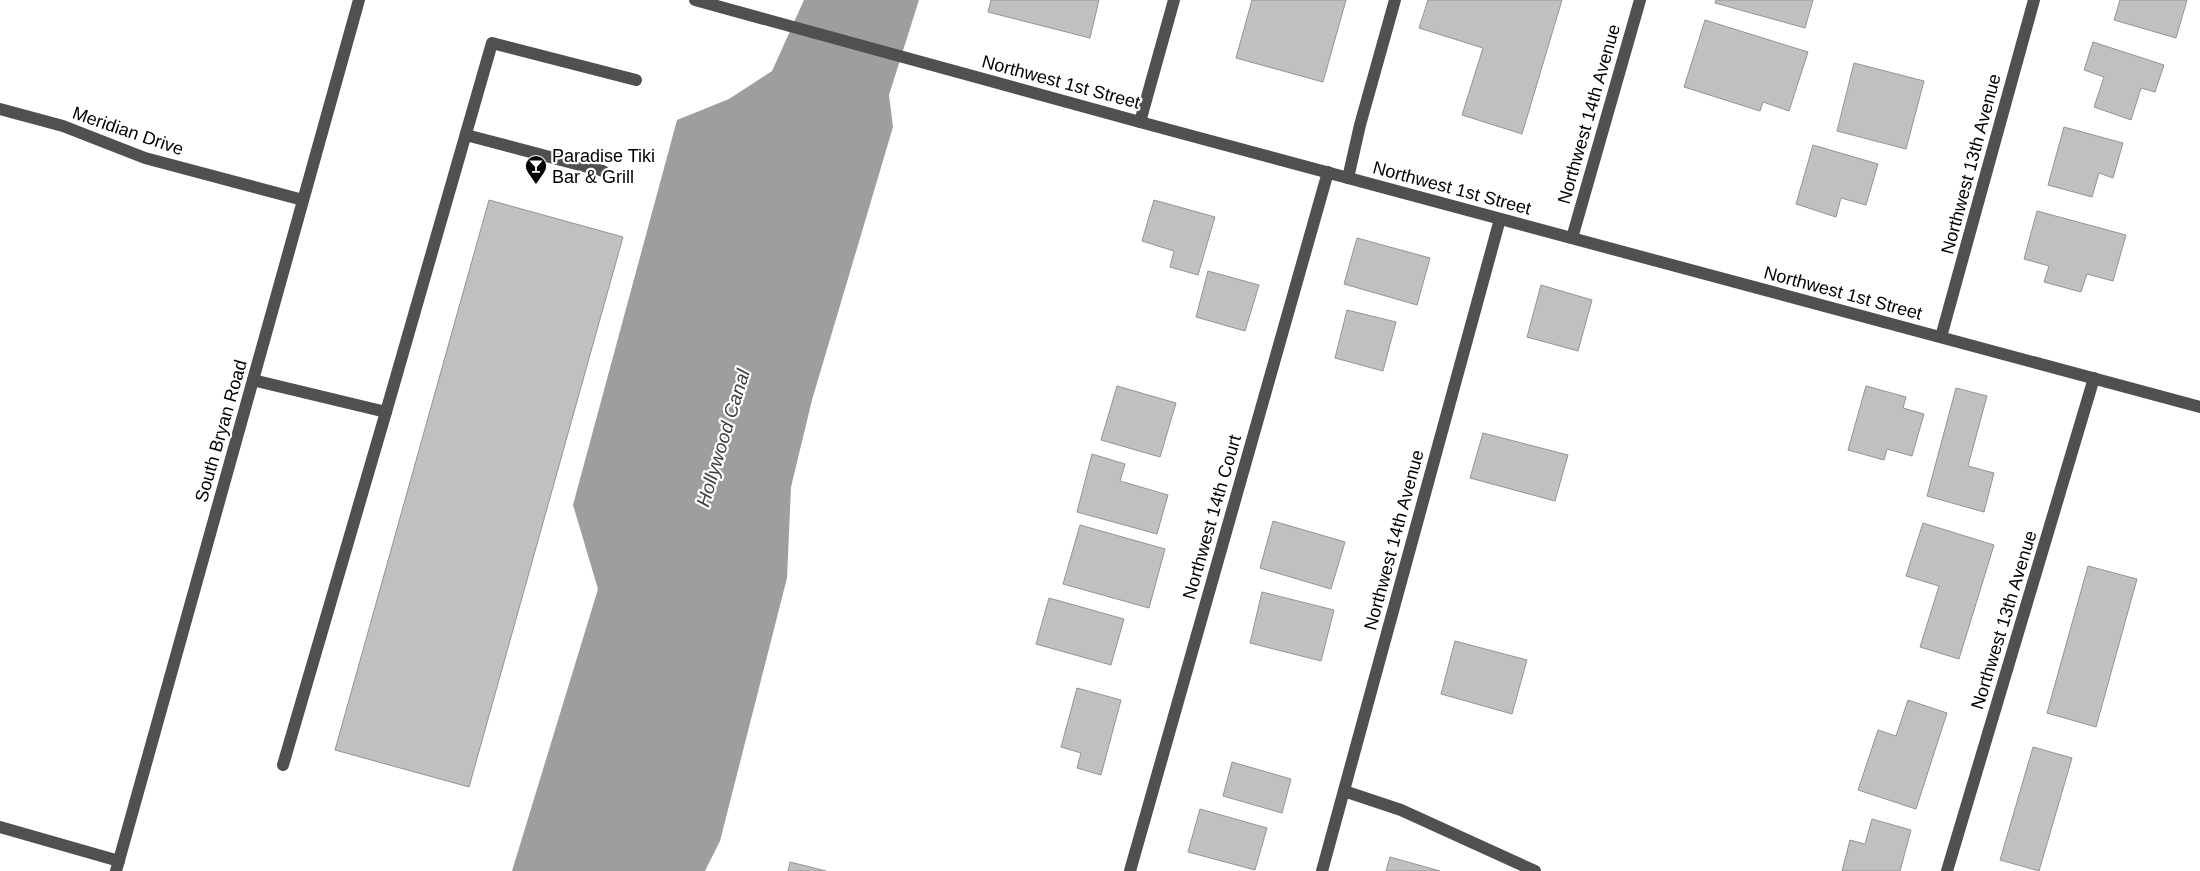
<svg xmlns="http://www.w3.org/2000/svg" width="2200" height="871" font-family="Helvetica,sans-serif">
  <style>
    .water { fill: #9e9e9e }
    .building { fill: #c0c0c0; stroke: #949494 }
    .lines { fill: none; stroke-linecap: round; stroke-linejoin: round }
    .minor { stroke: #505050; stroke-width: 12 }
    .labels { text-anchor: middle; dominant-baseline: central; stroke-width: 4.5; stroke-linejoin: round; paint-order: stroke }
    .street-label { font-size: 18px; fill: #000; stroke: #fff }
    .poi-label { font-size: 18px; fill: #000; stroke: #fff; text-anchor: start }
    .water-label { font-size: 19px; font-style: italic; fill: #3f3f3f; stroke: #fff }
  </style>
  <rect width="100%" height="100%" fill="#fff"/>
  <path class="water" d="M804 0H919L889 95 893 127 812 400 791 487 787 578 720 841 705 871H512L598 589 573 505 677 120 729 99 772 71Z"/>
  <g class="building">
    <path d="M991 0H1099L1090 38 988 12Z"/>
    <path d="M1252 0H1346L1323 82 1236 58Z"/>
    <path d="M1428 0H1562L1522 134 1462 115 1483 48 1419 28Z"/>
    <path d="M1716 0H1813L1805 28 1715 3Z"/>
    <path d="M2120 0H2187L2176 38 2114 20Z"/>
    <path d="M1705 20 1808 52 1789 111 1763 102 1760 111 1684 87Z"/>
    <path d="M2093 42 2164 65 2155 92 2141 88 2131 120 2094 107 2104 77 2084 70Z"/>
    <path d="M1854 63 1924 81 1906 149 1837 131Z"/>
    <path d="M2064 127 2123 143 2113 178 2099 173 2092 197 2048 185Z"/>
    <path d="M1813 145 1878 164 1866 205 1841 198 1836 217 1796 204Z"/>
    <path d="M489 200 623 237 469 787 335 750Z"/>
    <path d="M1154 200 1215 217 1198 275 1170 267 1174 251 1142 241Z"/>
    <path d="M2037 211 2126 235 2113 281 2087 274 2081 292 2044 282 2049 266 2024 259Z"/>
    <path d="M1357 238 1430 258 1417 305 1344 284Z"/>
    <path d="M1208 271 1259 285 1245 331 1196 317Z"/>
    <path d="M1541 285 1592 300 1578 351 1527 337Z"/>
    <path d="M1347 310 1396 322 1383 371 1335 358Z"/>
    <path d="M1117 386 1176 403 1160 457 1101 440Z"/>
    <path d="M1866 386 1906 397 1903 408 1924 414 1912 456 1887 449 1884 460 1848 450Z"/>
    <path d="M1956 388 1987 396 1968 466 1994 473 1984 512 1927 496Z"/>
    <path d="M1483 433 1568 455 1555 501 1470 478Z"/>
    <path d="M1092 454 1125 464 1120 481 1168 495 1157 534 1077 512Z"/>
    <path d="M1273 521 1345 542 1331 589 1260 568Z"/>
    <path d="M1923 523 1994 545 1959 659 1920 647 1939 586 1906 576Z"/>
    <path d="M1080 525 1165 549 1149 608 1063 584Z"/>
    <path d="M2088 566 2137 579 2096 727 2047 713Z"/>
    <path d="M1262 592 1334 610 1321 661 1250 643Z"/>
    <path d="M1049 598 1124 619 1111 665 1036 644Z"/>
    <path d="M1455 641 1527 660 1512 714 1441 694Z"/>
    <path d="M1077 688 1121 700 1101 775 1077 768 1081 753 1061 747Z"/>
    <path d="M1908 700 1947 713 1916 809 1858 790 1878 730 1896 736Z"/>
    <path d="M2033 747 2072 758 2039 871 2000 860Z"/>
    <path d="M1232 762 1291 779 1282 813 1223 796Z"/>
    <path d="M1200 809 1267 828 1255 870 1188 852Z"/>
    <path d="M1872 819 1911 830 1900 871H1842L1850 840 1865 844Z"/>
    <path d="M1390 857 1440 871H1386Z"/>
    <path d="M790 862 826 871H788Z"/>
  </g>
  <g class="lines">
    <g class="minor">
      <path d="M695 0 1140 122 2200 407"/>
      <path d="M0 109 63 126 145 158 303 200"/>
      <path d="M1140 122 1174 0"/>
      <path d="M466 135 603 171"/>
      <path d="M1348 178 1360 125 1395 0"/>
      <path d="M1572 238 1640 0"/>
      <path d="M1941 337 2034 0"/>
      <path d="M253 380 386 412 492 43 636 80"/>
      <path d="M283 765 386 412"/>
      <path d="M1344 791 1401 810 1535 871"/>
      <path d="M0 827 119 861"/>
      <path d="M116 871 359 0"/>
      <path d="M1130 871 1328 172"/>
      <path d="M1322 871 1500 219"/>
      <path d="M1947 871 2094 378"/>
    </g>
  </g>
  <defs>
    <g id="bar-pin" transform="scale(1.125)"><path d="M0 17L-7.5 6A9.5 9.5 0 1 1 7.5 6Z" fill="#000" stroke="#fff"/><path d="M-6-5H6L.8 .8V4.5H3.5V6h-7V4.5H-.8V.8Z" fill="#fff"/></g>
  </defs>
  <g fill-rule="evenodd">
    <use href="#bar-pin" x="536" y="166"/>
  </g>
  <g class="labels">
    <g class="street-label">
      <text transform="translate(1061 82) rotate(15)">Northwest 1st Street</text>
      <text transform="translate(1589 114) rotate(-74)">Northwest 14th Avenue</text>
      <text transform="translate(128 131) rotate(19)">Meridian Drive</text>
      <text transform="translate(1971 164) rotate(-75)">Northwest 13th Avenue</text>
      <text transform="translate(1452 188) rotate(15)">Northwest 1st Street</text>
      <text transform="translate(1843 293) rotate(15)">Northwest 1st Street</text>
      <text transform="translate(221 431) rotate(-74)">South Bryan Road</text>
      <text transform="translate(1212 517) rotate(-74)">Northwest 14th Court</text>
      <text transform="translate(1394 540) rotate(-75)">Northwest 14th Avenue</text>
      <text transform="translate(2004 620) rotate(-73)">Northwest 13th Avenue</text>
    </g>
    <g class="poi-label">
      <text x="552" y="156">Paradise Tiki<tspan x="552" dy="21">Bar &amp; Grill</tspan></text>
    </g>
    <g class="water-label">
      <text transform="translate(723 438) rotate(-73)">Hollywood Canal</text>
    </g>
  </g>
</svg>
